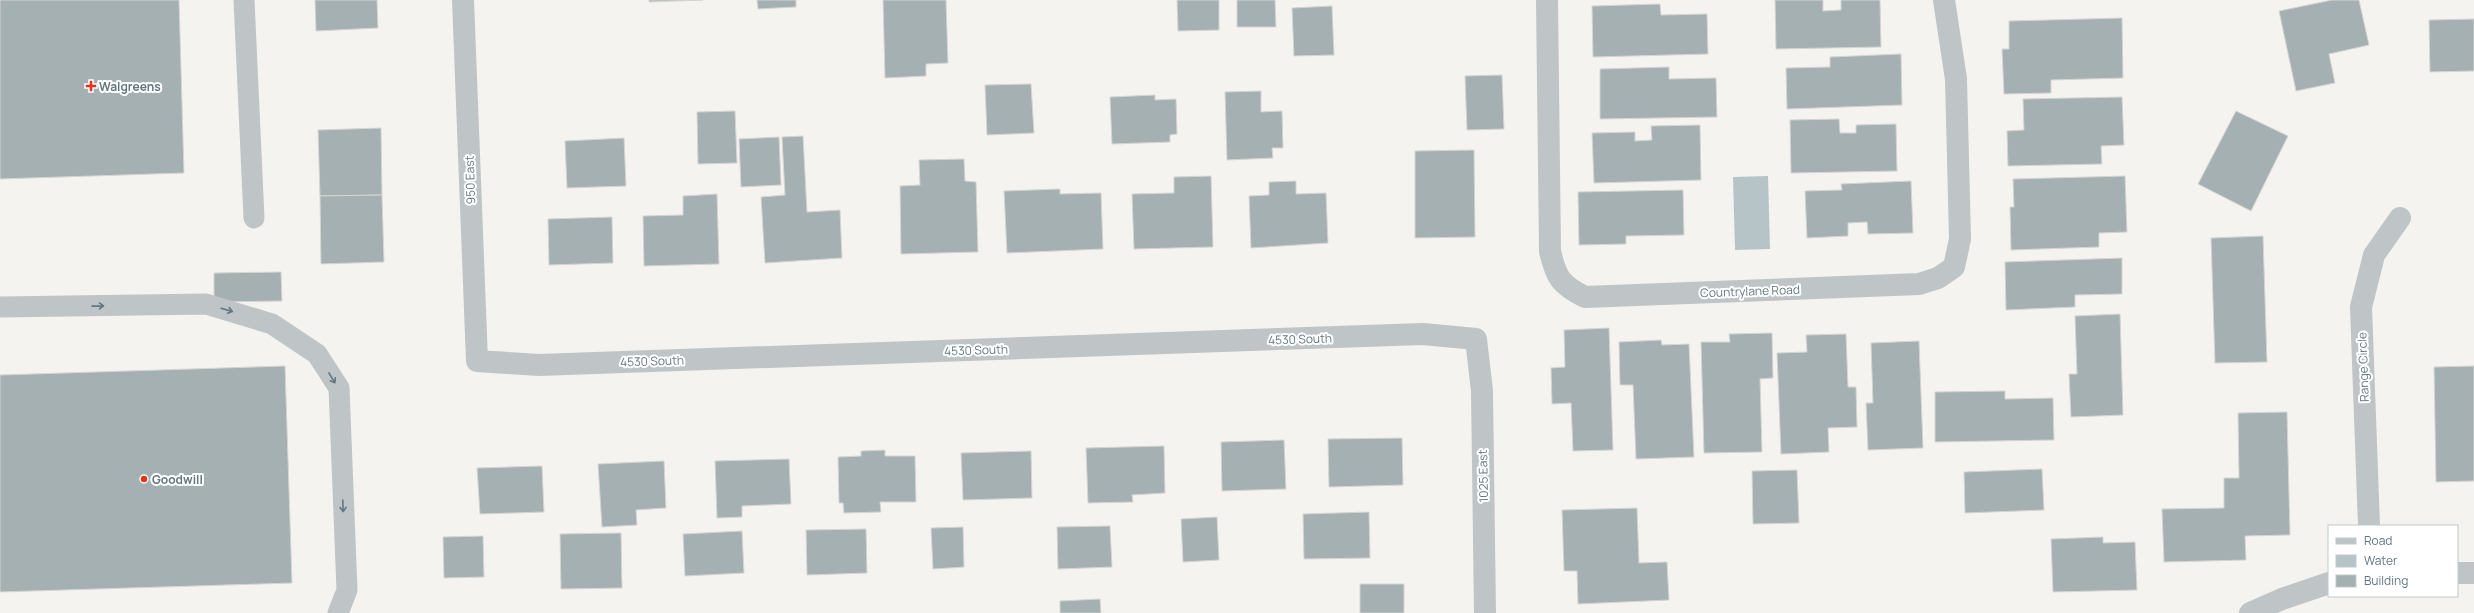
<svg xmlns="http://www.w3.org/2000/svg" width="2474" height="613" font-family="Manrope,sans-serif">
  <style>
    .water { fill: #b6c4c7 }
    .building { fill: #a5b0b3; stroke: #d5d5d2 }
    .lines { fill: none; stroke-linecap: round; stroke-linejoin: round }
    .service { stroke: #bfc4c6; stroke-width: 21 }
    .minor { stroke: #bfc4c6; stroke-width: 22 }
    .oneway { stroke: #627781 }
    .poi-dot { fill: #e7331c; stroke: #fff; stroke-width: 1.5 }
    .labels { text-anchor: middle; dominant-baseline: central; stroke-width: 4; stroke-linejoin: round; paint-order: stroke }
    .poi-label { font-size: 12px; font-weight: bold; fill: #627781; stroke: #fff; text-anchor: start }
    .street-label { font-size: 12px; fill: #627781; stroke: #fff }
  </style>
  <rect width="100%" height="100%" fill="#f4f3ef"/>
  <path class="water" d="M1768 176 1770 249 1735 250 1733 177Z"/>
  <g class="building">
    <path d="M0 0H179L184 173 0 179Z"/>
    <path d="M315 0H377L378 28 316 31Z"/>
    <path d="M649 0H703L649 2Z"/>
    <path d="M757 0H796V7L758 9Z"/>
    <path d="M883 0H946L948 63 926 64V76L885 78Z"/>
    <path d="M1177 0H1219V30L1178 31Z"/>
    <path d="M1237 0H1275L1276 27H1237Z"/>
    <path d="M1775 0H1823V11L1841 10V0H1880L1881 47 1776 49Z"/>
    <path d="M2332 0H2359L2369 45 2329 54 2335 83 2296 91 2279 11Z"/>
    <path d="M1660 4 1661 15 1707 14 1708 54 1593 57 1592 6Z"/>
    <path d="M1332 6 1334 55 1294 56 1292 8Z"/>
    <path d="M2122 18 2123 78 2051 80V93L2004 94 2002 49H2009V21Z"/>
    <path d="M2474 19V71L2430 72 2429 20Z"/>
    <path d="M1901 54 1902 105 1787 109 1786 68 1830 67V57Z"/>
    <path d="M1669 67V79L1716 78 1717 117 1600 119V69Z"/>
    <path d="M1502 75 1504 129 1467 130 1465 76Z"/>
    <path d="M1031 84 1034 133 987 135 985 85Z"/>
    <path d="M1261 91V112L1282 111 1283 148H1272L1273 158 1227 160 1225 92Z"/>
    <path d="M1155 95V100L1176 99 1177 134 1170 135V142L1112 144 1110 97Z"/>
    <path d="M2122 97 2124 145 2101 146 2102 164 2008 166 2007 131 2024 130 2023 99Z"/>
    <path d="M735 111 737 163 698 164 697 112Z"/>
    <path d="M2236 111 2288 136 2251 211 2198 184Z"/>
    <path d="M1839 119 1840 133H1856V125L1896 124 1897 171 1791 173 1790 120Z"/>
    <path d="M1700 125 1701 180 1594 183 1592 133 1635 132V141L1652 140 1651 126Z"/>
    <path d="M381 128 382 195 320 196 318 130Z"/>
    <path d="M803 136 807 212 840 210 842 258 765 263 761 197 785 195 782 137Z"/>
    <path d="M779 137 781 185 741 187 739 139Z"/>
    <path d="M624 138 626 186 567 188 565 141Z"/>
    <path d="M1474 150 1475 237 1415 238V151Z"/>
    <path d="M964 159 965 181 976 182 978 252 901 254 900 186 920 185 919 160Z"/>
    <path d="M1211 176 1213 247 1134 249 1132 194 1174 193V177Z"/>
    <path d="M2125 176 2127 232 2099 233V247L2011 250 2010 207H2014L2013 179Z"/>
    <path d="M1296 181V194L1326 193 1328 243 1251 248 1249 196 1269 195V182Z"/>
    <path d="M1911 181 1913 233 1868 234 1867 222 1848 223V236L1807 238 1805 191 1842 190 1841 184Z"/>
    <path d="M1060 189V194L1101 193 1103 249 1007 253 1004 191Z"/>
    <path d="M1683 190 1684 235 1626 236V244L1579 245 1578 192Z"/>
    <path d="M717 194 719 264 644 266 643 216 683 215V196Z"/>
    <path d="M382 195 384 262 321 264 320 196Z"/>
    <path d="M612 217 613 263 549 265 548 219Z"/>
    <path d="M2263 236 2267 362 2215 363 2211 238Z"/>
    <path d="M2122 258V294L2075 295V307L2006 310 2005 262Z"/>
    <path d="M281 272 282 301 214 302V273Z"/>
    <path d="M2120 314 2123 415 2071 417 2069 374H2077L2075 316Z"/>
    <path d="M1609 328 1613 450 1573 451 1571 403 1552 404 1551 368 1565 367 1564 330Z"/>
    <path d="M1772 333 1773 378 1760 379 1762 452 1704 453 1701 342H1730L1729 334Z"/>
    <path d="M1846 334 1848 387H1856L1857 427 1828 428 1829 452 1781 454 1777 353 1807 352 1806 335Z"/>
    <path d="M1661 340 1662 345 1689 344 1694 457 1636 459 1633 385H1620L1619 342Z"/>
    <path d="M1919 341 1923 448 1868 450 1866 403H1873L1871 343Z"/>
    <path d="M285 366 292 583 0 592V375Z"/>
    <path d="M2474 366V481L2436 482 2434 367Z"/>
    <path d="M2005 391V399L2053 398 2054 440 1935 442V392Z"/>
    <path d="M2287 412 2290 535 2245 536 2246 560 2164 562 2162 509 2224 508V478H2239L2238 413Z"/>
    <path d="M1402 438 1403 485 1329 487 1328 439Z"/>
    <path d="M1284 440 1286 489 1222 491 1221 442Z"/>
    <path d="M1164 446 1165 493 1132 495 1133 502 1088 503 1086 448Z"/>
    <path d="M885 450V456H915L916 502H880L881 512 844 513 843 503H839L838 457 861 456V451Z"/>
    <path d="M1031 451 1032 498 963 500 961 453Z"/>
    <path d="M789 459 791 504 742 506V517L717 518 715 461Z"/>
    <path d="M664 461 666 508 636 510 637 525 602 527 598 464Z"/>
    <path d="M542 466 544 512 480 514 477 468Z"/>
    <path d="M2042 469 2044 510 1965 513 1964 472Z"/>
    <path d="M1797 470 1799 523 1753 524 1752 471Z"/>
    <path d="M1637 508 1639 563 1667 562 1669 600 1578 604 1577 571H1564L1562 510Z"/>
    <path d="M1369 512 1370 558 1304 559 1303 514Z"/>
    <path d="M1217 517 1219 560 1183 562 1181 519Z"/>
    <path d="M1110 526 1112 567 1058 569 1057 527Z"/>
    <path d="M963 527 964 567 933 569 931 528Z"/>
    <path d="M866 529 867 573 807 575 806 530Z"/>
    <path d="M742 531 744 573 685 576 683 534Z"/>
    <path d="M621 533 622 588 561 589 560 534Z"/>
    <path d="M483 536 484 577 444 578 443 537Z"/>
    <path d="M2103 537V543L2135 542 2137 590 2053 592 2051 539Z"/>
    <rect x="1360" y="584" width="44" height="29"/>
    <path d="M1100 599 1101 613H1060V601Z"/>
  </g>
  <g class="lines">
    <g class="service">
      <path d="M244 0 254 218"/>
      <path d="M0 307 206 304 272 324 317 354 339 388 347 590 338 613"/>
    </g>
    <g class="minor">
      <path d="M463 0 477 361 539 365 1423 334 1476 339 1482 391 1485 613"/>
      <path d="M1547 0 1550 251C1556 278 1561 285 1585 297L1919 284 1938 278 1954 267 1960 239 1956 79 1944 0"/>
      <path d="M2369 526 2361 307 2374 255 2400 218"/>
      <path d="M2457 573H2474"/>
      <path d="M2250 613 2282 599 2329 583"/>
    </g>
  </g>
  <defs><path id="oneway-shaft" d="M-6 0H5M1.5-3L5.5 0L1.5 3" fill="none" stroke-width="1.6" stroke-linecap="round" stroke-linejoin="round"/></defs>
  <g class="oneway">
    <use href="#oneway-shaft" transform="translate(98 306) rotate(-1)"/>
    <use href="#oneway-shaft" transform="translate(227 310) rotate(16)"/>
    <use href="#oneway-shaft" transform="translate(332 378) rotate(58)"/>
    <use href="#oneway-shaft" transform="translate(343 506) rotate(88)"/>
  </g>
  <g class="poi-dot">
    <path d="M89 80h4v4h4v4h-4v4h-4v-4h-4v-4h4z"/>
    <circle cx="144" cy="479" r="4"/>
  </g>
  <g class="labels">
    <g class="poi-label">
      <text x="99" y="86">Walgreens</text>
      <text x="152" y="479">Goodwill</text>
    </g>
    <g class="street-label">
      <text transform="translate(470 180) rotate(-92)">950 East</text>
      <text transform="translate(1750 291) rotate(-2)">Countrylane Road</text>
      <text transform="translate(1300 339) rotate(-2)">4530 South</text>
      <text transform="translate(976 350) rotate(-2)">4530 South</text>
      <text transform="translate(652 361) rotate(-2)">4530 South</text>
      <text transform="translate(2363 367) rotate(-92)">Range Circle</text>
      <text transform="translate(1483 476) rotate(-91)">1025 East</text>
    </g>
  </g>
  <rect x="2328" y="525" width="130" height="72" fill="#ffffff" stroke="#c0c9cd"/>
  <rect x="2336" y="538" width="20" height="6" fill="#bfc4c6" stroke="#c0c9cd"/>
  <text x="2364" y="545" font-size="12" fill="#627781">Road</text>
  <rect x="2336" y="555" width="20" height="12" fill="#b6c4c7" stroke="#c0c9cd"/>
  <text x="2364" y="565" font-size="12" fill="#627781">Water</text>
  <rect x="2336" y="575" width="20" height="12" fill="#a5b0b3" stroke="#c0c9cd"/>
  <text x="2364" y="585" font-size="12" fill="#627781">Building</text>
</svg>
